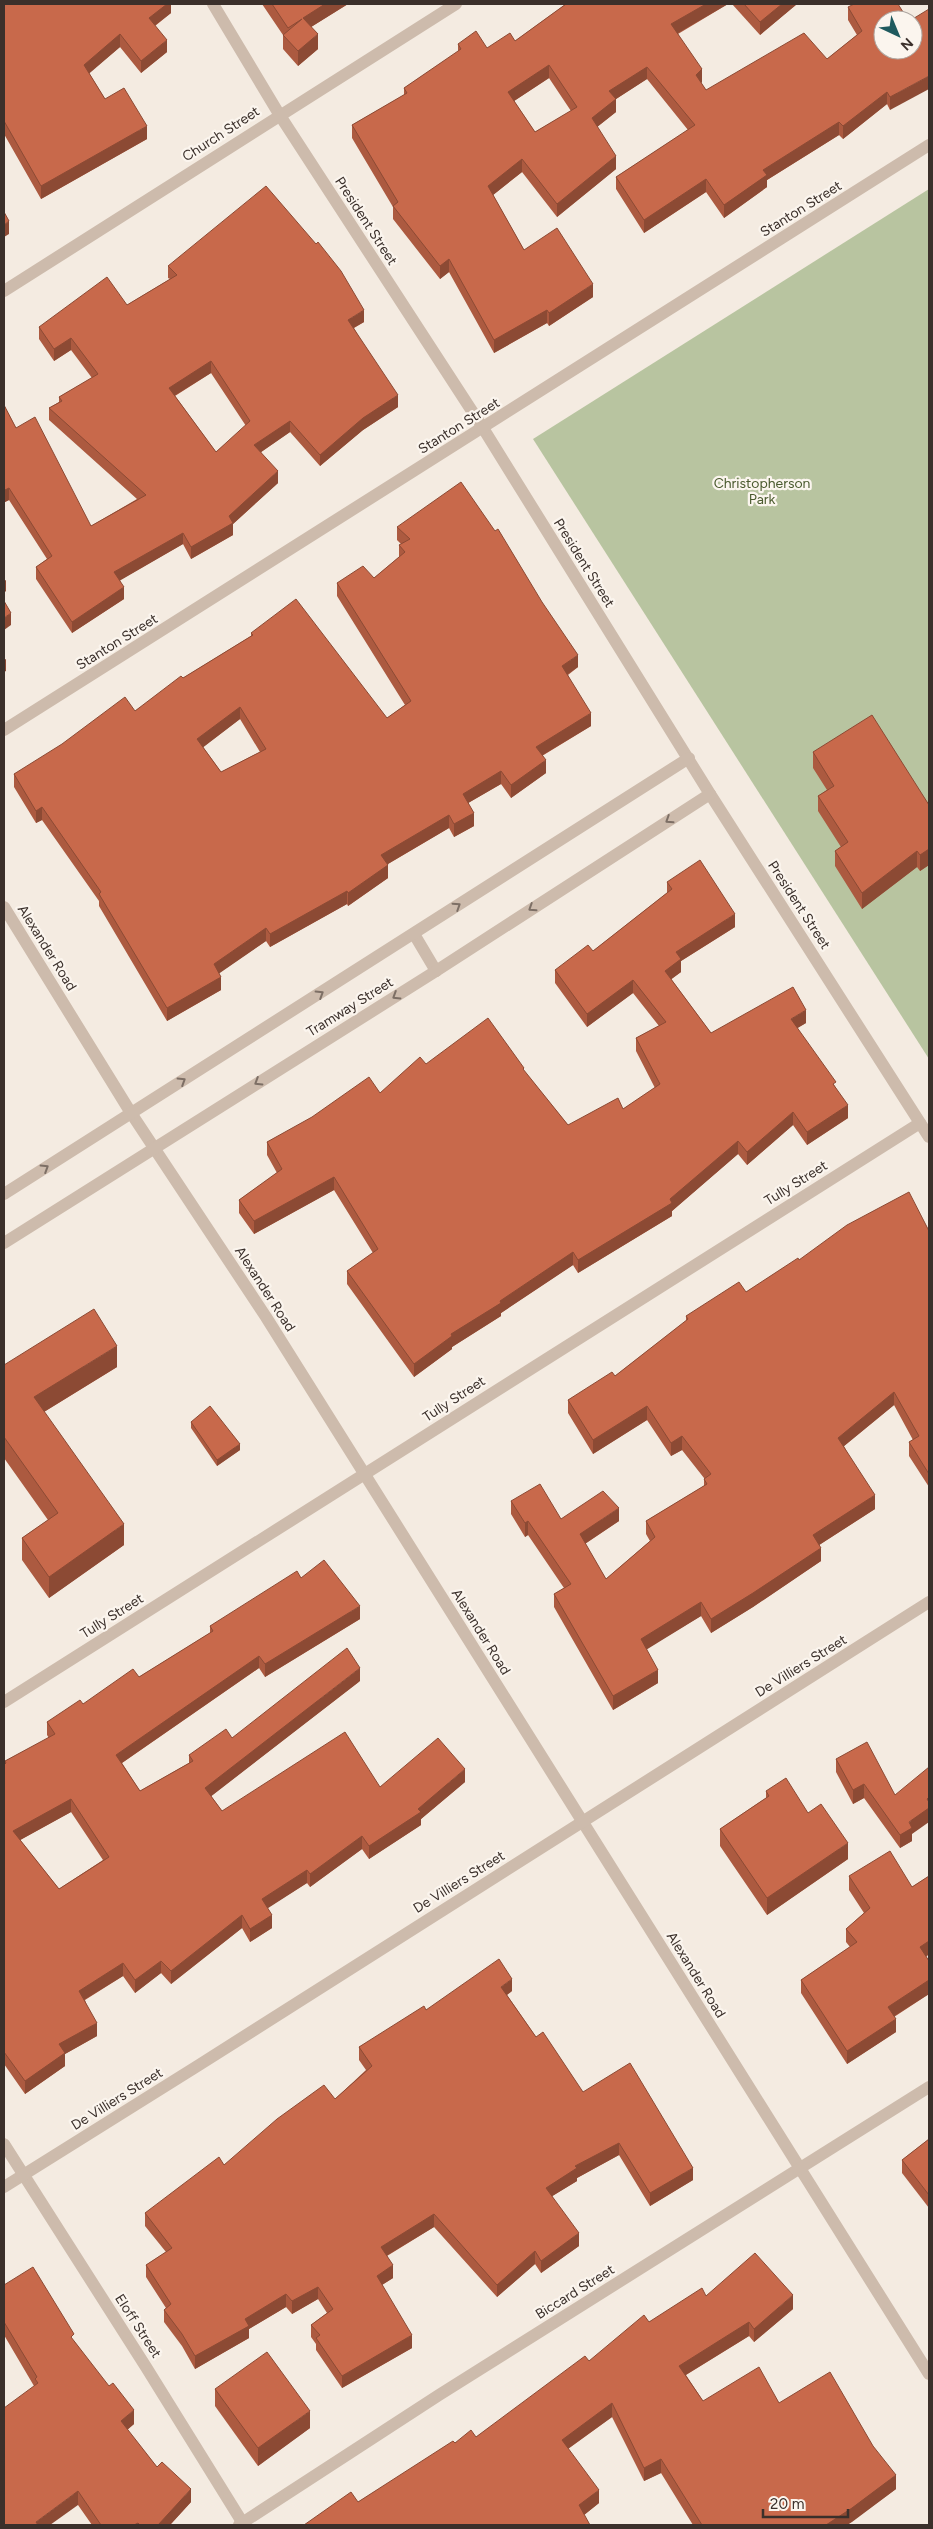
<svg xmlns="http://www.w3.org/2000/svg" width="933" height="2529" font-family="Figtree,sans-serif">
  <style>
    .green { fill: #b8c4a0 }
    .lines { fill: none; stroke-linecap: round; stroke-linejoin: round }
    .minor { stroke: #cdbbac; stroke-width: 12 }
    .wall { fill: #ac5a40; fill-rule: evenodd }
    .shaded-wall { fill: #8c4a34 }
    .building { fill: #c8694b; stroke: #8c4a34; fill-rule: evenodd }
    .oneway { stroke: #7d6f65 }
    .labels { text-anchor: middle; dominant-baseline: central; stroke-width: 4.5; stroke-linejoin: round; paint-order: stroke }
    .street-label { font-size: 14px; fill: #3b302b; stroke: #fbf5ee }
    .park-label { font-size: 14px; fill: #4a5a2e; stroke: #fbf5ee }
  </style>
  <rect width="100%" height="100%" fill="#f4ebe1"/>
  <path class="green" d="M929 189V1059L533 439Z"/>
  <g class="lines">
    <g class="minor">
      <path d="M213 4 279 114 483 428 710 794 929 1137"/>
      <path d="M4 291 456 4"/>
      <path d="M4 730 929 145"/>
      <path d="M4 907 131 1113 266 1317 929 2374"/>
      <path d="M414 934 436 971"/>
      <path d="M4 1194 689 758"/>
      <path d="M4 1243 436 971 710 794"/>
      <path d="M4 1702 920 1123"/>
      <path d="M4 2144 146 2367 244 2525"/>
      <path d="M4 2187 199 2065 929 1602"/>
      <path d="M239 2525 439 2395 929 2087"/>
    </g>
  </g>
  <g class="wall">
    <path d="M4 4H171V13L155 26 167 52 141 73 120 47 89 73 105 99 147 139 41 199 4 134Z"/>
    <path d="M262 4H348L311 27 318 49 298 66 283 49V35Z"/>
    <path d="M566 4H728L678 34 702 82 701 83 706 90 827 59 857 35 848 20V7L913 50 890 110 887 104 843 139 839 135 767 180V187L724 218 706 192 644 233 616 189V177L688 130 647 79 616 99V112L597 127 616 169 557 217 522 172 493 195 524 250 593 297 549 326 547 323 494 353 449 272 440 279 393 219V207L352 138V125L404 95V88L458 52V44L487 48 515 41ZM549 78 571 111 535 132 514 101Z"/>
    <path d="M732 4H797L760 35Z"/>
    <path d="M168 266 364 322 354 328 398 407 363 430 320 466 290 432 261 452 278 483 233 524V535L191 559 183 544 120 580 124 599 72 633 36 579V567L47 559 9 500 5 502 4 500V405L16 428 91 526 137 499 49 420V408L59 402V397L92 378 71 350 54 361 39 339V327L127 305 170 279 168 278ZM211 373 246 426 216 452 175 396Z"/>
    <path d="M397 527 578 667 568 675 591 726 542 756 546 773 511 798 501 784 468 803 474 826 454 837 449 828 388 864V878L348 906 347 904 270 947 266 941 219 973 221 990 167 1021 99 906V901L42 820 36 823 14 787V774L135 711 183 678 251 636V633L387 718 405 705 337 596V583L374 578 399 557V545L401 544 397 540ZM240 719 260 752 221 772 203 747Z"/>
    <path d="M813 752 929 805V865L920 871 917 867 862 909 835 866V851L841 847 818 811V796L827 790 813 768Z"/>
    <path d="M667 882 735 927 681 961V972L671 979 711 1033 806 1023 797 1028 836 1088 848 1118 807 1145 793 1125 747 1165 738 1154 672 1211V1216L578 1273 573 1265 501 1313V1316L452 1347V1349L414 1377 347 1284V1271L373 1253 334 1190 254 1234 239 1213V1200L277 1173 267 1155V1142L380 1093 426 1064 524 1071 568 1125 623 1109 655 1088 636 1051V1038L659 1026 633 993 587 1027 555 983V970L593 951 667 893Z"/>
    <path d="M929 1231V1487L909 1456V1442L913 1440 894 1405 844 1446 875 1509 819 1545 821 1561 753 1607 711 1633 701 1616 646 1649 658 1683 613 1710 554 1607V1594L564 1588 528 1535 525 1537 511 1514V1501L561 1519 619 1521 585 1544 606 1579 650 1541 646 1534V1521L704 1486V1478L682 1450 671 1456 647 1420 593 1454 568 1413V1400L615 1376 686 1321V1316L746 1292 799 1260Z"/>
    <path d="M4 1365 117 1367 44 1412 124 1545 49 1598 22 1560V1538L48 1520 4 1458Z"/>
    <path d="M191 1422 240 1450 217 1466 191 1428Z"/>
    <path d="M301 1578 360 1619 265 1677 259 1668 122 1763 140 1791 189 1763V1755L232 1738 360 1681 211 1796 222 1811 380 1787 465 1782 421 1819V1825L369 1859 362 1849 310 1887 307 1883 267 1908 272 1928 250 1942 242 1928 171 1984 161 1973 135 1993 123 1976 85 2000 97 2036 65 2054V2066L25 2094 4 2064V1765L5 1764V1761L49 1738 47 1735V1722L139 1677 210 1633V1626ZM71 1812 103 1860 59 1889 20 1840Z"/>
    <path d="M836 1759 895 1795 912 1834V1841L900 1848 864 1798 853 1804 836 1772Z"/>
    <path d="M766 1791 808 1813 848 1859 767 1915 720 1846V1829L766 1798Z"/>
    <path d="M849 1876 912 1887 929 1876V1954L926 1957 929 1961V1994L894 2017 896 2032 847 2064 801 1993V1980L850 1947 846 1942V1929L864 1913 849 1890Z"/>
    <path d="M512 1991 507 1995 536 2037 583 2092 693 2180 650 2206 619 2155 577 2178V2181L552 2196 579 2246 541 2273 535 2264 497 2297 434 2227 387 2256 393 2278 382 2285 412 2348 342 2388 316 2350V2344L311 2337V2325L327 2313 318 2299 292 2314 286 2307 249 2329V2338L195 2369 182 2346 164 2322V2310L166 2308 146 2277V2265L166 2252 145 2226V2213L335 2099 366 2070 359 2060V2047L426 2010Z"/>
    <path d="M929 2139V2208L902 2173V2160Z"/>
    <path d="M4 2285 74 2341 134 2424 127 2430 157 2467 191 2502 170 2525H92L78 2505 34 2386 4 2335Z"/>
    <path d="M706 2296 793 2309 754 2342 749 2336 686 2375 703 2401 779 2403 896 2489 847 2525H693L661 2473 644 2481 612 2417 568 2449 599 2503 584 2515 358 2502 455 2443 476 2437 649 2322Z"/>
    <path d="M215 2389 310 2428 258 2466 215 2406Z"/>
  </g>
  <g class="shaded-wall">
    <path d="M167 4H171V13L149 30V18Z"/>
    <path d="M325 4H348L303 32V18Z"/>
    <path d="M706 4H728L671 37V24Z"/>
    <path d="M782 4H797L760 35V22Z"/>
    <path d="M120 34V47L84 78V65Z"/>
    <path d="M318 34V49L298 66V51Z"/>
    <path d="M167 40V52L141 73V61Z"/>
    <path d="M549 65V78L508 105V92Z"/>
    <path d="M647 67V79L616 99V112L592 131V118L609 91Z"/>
    <path d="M702 69V82L696 88V75Z"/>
    <path d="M929 76V89L890 110V97Z"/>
    <path d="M887 92V104L843 139V126Z"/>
    <path d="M839 122V135L767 180V187L724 218V205L763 170Z"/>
    <path d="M147 126V139L41 199V186Z"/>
    <path d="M616 156V169L557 217V204Z"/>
    <path d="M522 159V172L488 199V186Z"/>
    <path d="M706 179V192L644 233V220Z"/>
    <path d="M9 221V234L4 237V225Z"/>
    <path d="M449 259V272L440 279V266Z"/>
    <path d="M593 284V297L549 326V313Z"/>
    <path d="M364 310V322L348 331V320Z"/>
    <path d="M547 310V323L494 353V340Z"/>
    <path d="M71 338V350L54 361V349Z"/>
    <path d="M211 361V373L169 399V388Z"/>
    <path d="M398 395V407L363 430 320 466V455L363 418Z"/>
    <path d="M290 421V432L254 457V445Z"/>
    <path d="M278 471V483L233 524V535L191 559V547L229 516Z"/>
    <path d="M9 488V500L5 502V490Z"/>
    <path d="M183 533V544L114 584V572Z"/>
    <path d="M6 580V591L4 593V581Z"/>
    <path d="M124 587V599L72 633V622Z"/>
    <path d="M11 613V625L4 630V618Z"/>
    <path d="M578 655V667L562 678V666Z"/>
    <path d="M6 659V671L4 672V660Z"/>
    <path d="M240 707V719L197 752V739Z"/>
    <path d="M591 713V726L536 759V747Z"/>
    <path d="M546 760V773L511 798V785Z"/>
    <path d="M501 771V784L463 806V794Z"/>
    <path d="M42 807V820L36 823V811Z"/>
    <path d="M474 813V826L454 837V824Z"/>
    <path d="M449 815V828L381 868V855Z"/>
    <path d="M929 849V865L920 871V855Z"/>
    <path d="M917 851V867L862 909V893Z"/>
    <path d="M388 865V878L348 906V893Z"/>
    <path d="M347 891V904L270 947V934Z"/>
    <path d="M735 914V927L681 961V972L665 984V971L676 952Z"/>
    <path d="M266 928V941L214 977V964Z"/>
    <path d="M221 977V990L167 1021V1008Z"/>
    <path d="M633 980V993L587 1027V1014Z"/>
    <path d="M806 1010V1023L791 1032V1019Z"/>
    <path d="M848 1105V1118L807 1145V1132Z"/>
    <path d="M793 1112V1125L747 1165V1152Z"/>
    <path d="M738 1141V1154L672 1211V1216L578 1273V1260L670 1199Z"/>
    <path d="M334 1177V1190L254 1234V1221Z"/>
    <path d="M573 1252V1265L501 1313V1316L452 1347V1349L414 1377V1364L451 1334Z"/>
    <path d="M117 1346V1367L34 1418V1397Z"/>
    <path d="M894 1392V1405L838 1451V1438Z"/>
    <path d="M647 1406V1420L593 1454V1440Z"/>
    <path d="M682 1436V1450L671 1456V1443Z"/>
    <path d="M240 1444V1450L217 1466V1460Z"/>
    <path d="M875 1495V1509L813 1549V1535Z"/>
    <path d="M619 1508V1521L580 1547V1534Z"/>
    <path d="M528 1521V1535L525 1537V1523Z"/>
    <path d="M124 1524V1545L49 1598V1577Z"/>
    <path d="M821 1548V1561L753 1607 711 1633V1619Z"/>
    <path d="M701 1602V1616L641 1653V1639Z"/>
    <path d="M360 1606V1619L265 1677V1664Z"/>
    <path d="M259 1656V1668L116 1767V1755Z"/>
    <path d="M360 1668V1681L205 1801V1788Z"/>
    <path d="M658 1670V1683L613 1710V1696Z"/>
    <path d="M465 1769V1782L421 1819V1825L369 1859V1846L418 1809Z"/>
    <path d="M864 1784V1798L853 1804V1790Z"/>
    <path d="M929 1797V1822L912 1834V1841L900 1848V1835L927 1799Z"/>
    <path d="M71 1799V1812L13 1844V1831Z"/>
    <path d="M362 1836V1849L310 1887V1874Z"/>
    <path d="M848 1843V1859L767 1915V1898Z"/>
    <path d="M307 1870V1883L262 1912V1899Z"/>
    <path d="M242 1915V1928L171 1984V1971Z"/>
    <path d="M272 1915V1928L250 1942V1929Z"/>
    <path d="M929 1941V1954L920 1961V1947Z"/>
    <path d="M161 1961V1973L135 1993V1980Z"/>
    <path d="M123 1963V1976L79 2003V1991Z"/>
    <path d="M512 1979V1991L501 1999V1987Z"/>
    <path d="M929 1980V1994L888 2020V2007Z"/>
    <path d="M896 2019V2032L847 2064V2051Z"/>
    <path d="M97 2023V2036L65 2054V2066L25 2094V2081L59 2044Z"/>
    <path d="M619 2143V2155L577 2178V2181L546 2200V2188L575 2166Z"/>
    <path d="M693 2168V2180L650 2206V2193Z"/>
    <path d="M434 2214V2227L381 2259V2247Z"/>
    <path d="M579 2233V2246L541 2273V2261Z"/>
    <path d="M535 2251V2264L497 2297V2285Z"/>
    <path d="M393 2265V2278L377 2288V2276Z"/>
    <path d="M318 2287V2299L292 2314V2301Z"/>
    <path d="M286 2294V2307L249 2329V2338L195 2369V2356L245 2319Z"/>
    <path d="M793 2295V2309L754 2342V2329Z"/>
    <path d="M749 2322V2336L679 2379V2366Z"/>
    <path d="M412 2335V2348L342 2388V2376Z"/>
    <path d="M612 2403V2417L562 2453V2440Z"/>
    <path d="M134 2410V2424L121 2435V2421Z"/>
    <path d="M310 2411V2428L258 2466V2448Z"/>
    <path d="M661 2459V2473L644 2481V2468Z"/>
    <path d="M896 2475V2489L852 2522 847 2525H826Z"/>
    <path d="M191 2489V2502L170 2525H158Z"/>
    <path d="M599 2490V2503L579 2519V2505Z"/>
    <path d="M78 2491V2505L50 2525H36V2522Z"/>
  </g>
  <g class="building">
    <path d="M4 4H167L149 18 167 40 141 61 120 34 84 65 105 99 124 88 147 126 41 186 4 121Z"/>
    <path d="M272 4H325L303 18 318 34 298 51 283 35 302 19 288 28Z"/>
    <path d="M566 4H706L671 24 702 69 696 75 706 90 804 33 827 59 862 31 848 7 854 4H898L908 20H883V50H913V20H911L929 9V76L890 97 887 92 843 126 839 122 763 170 767 175 724 205 706 179 644 220 616 177 695 125 647 67 609 91 616 99 592 118 616 156 557 204 522 159 488 186 524 250 557 228 593 284 549 313 547 310 494 340 449 259 440 266 393 206 398 202 352 125 407 93 404 88 461 49 458 44 476 31 487 48 510 33 515 41ZM549 65 577 107 535 132 508 92Z"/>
    <path d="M744 4H782L760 22Z"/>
    <path d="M266 186 316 244 318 242 341 271 364 310 348 320 398 395 363 418 320 455 290 421 254 445 278 471 229 516 233 523 191 547 183 533 114 572 124 587 72 622 36 567 52 556 9 488 5 490 4 488V405L16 428 35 417 91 526 146 495 49 408 62 401 59 397 98 374 71 338 54 349 39 327 107 277 127 305 177 275 168 266ZM211 361 250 421 216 452 169 388Z"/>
    <path d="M4 212 9 221 4 225Z"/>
    <path d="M461 482 495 531 498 529 542 602 578 655 562 666 591 713 536 747 546 760 511 785 501 771 463 794 474 813 454 824 449 815 381 855 388 865 348 893 347 891 270 934 266 928 214 964 221 977 167 1008 99 894 101 892 42 807 36 811 14 774 62 744 125 697 135 711 181 676 183 678 253 635 251 633 296 599 387 718 411 701 337 583 363 566 374 578 405 552 399 545 410 539 397 527ZM240 707 266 749 221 772 197 739Z"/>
    <path d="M4 601 11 613 4 618Z"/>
    <path d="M872 715 929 805V849L920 855 917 851 862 893 835 851 848 842 818 796 834 786 813 752Z"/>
    <path d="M700 860 735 914 676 952 681 959 665 971 711 1033 793 987 806 1010 791 1019 836 1082 833 1084 848 1105 807 1132 793 1112 747 1152 738 1141 670 1199 672 1203 578 1260 573 1252 500 1301 501 1303 451 1334 452 1336 414 1364 347 1271 378 1249 334 1177 254 1221 239 1200 282 1169 267 1142 312 1117 369 1077 380 1093 420 1057 426 1064 488 1018 524 1068 523 1069 568 1125 618 1098 623 1109 660 1084 636 1038 666 1022 633 980 587 1014 555 970 588 945 593 951 672 889 667 882Z"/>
    <path d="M909 1192 929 1231V1474L909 1442 919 1436 894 1392 838 1438 875 1495 813 1535 821 1548 753 1593 711 1619 701 1602 641 1639 658 1670 613 1696 554 1594 571 1584 528 1521 525 1523 511 1501 540 1484 561 1519 603 1491 619 1508 580 1534 606 1579 655 1537 646 1521 707 1484 704 1479 711 1474 682 1436 671 1443 647 1406 593 1440 568 1400 612 1372 615 1376 688 1319 686 1316 739 1282 746 1292 798 1258 799 1260 847 1225Z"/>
    <path d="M94 1309 117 1346 34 1397 124 1524 49 1577 22 1538 58 1513 4 1437V1365Z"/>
    <path d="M210 1406 240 1444 217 1460 191 1422Z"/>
    <path d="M324 1560 360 1606 265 1664 259 1656 116 1755 140 1791 193 1761 189 1755 226 1729 232 1738 347 1648 360 1668 205 1788 222 1811 345 1732 380 1787 438 1738 465 1769 418 1809 421 1812 369 1846 362 1836 310 1874 307 1870 262 1899 272 1915 250 1929 242 1915 171 1971 161 1961 135 1980 123 1963 79 1991 97 2023 59 2044 65 2053 25 2081 4 2052V1765L6 1763 5 1761 55 1734 47 1722 80 1700 83 1704 133 1669 139 1677 213 1631 210 1626 297 1571 301 1578ZM71 1799 109 1857 59 1889 13 1831Z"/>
    <path d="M867 1742 895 1795 929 1767V1797L927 1799 929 1802V1808L909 1822 912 1828 900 1835 864 1784 853 1790 836 1759Z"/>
    <path d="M786 1778 808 1813 821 1804 848 1843 767 1898 720 1829 769 1796 766 1791Z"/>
    <path d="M890 1851 912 1887 929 1876V1941L920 1947 929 1961V1980L888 2007 896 2019 847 2051 801 1980 857 1942 846 1929 870 1908 849 1876Z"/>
    <path d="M499 1959 512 1979 501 1987 536 2037 543 2032 583 2092 630 2063 693 2168 650 2193 619 2143 575 2166 577 2168 546 2188 579 2233 541 2261 535 2251 497 2285 434 2214 381 2247 393 2265 377 2276 412 2335 342 2376 316 2338 320 2335 311 2325 333 2309 318 2287 292 2301 286 2294 245 2319 249 2326 195 2356 182 2334 164 2310 171 2304 146 2265 172 2248 145 2213 219 2157 224 2165 277 2119 324 2085 335 2099 372 2066 359 2047 424 2006 426 2010Z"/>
    <path d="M929 2139V2195L902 2160Z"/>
    <path d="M755 2253 793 2295 754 2329 749 2322 679 2366 703 2401 759 2367 779 2403 830 2372 873 2446 896 2475 852 2508 826 2525H702L661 2459 644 2468 612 2403 562 2440 599 2490 579 2505 590 2525H304L351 2492 358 2502 453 2441 455 2443 471 2430 476 2437 585 2356 589 2361 644 2315 649 2322 702 2288 706 2296Z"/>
    <path d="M33 2267 74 2334 71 2337 109 2386 113 2383 134 2410 121 2421 157 2467 162 2462 191 2489 158 2525H140L138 2523 134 2525H101L78 2491 36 2522 38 2525H4V2408L38 2383 35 2379 37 2377 4 2322V2285Z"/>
    <path d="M267 2352 310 2411 258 2448 215 2389Z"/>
  </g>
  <defs><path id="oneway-chevron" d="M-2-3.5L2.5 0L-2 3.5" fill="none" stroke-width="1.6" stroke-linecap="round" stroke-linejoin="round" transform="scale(1.25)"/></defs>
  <g class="oneway">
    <use href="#oneway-chevron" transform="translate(669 820) rotate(147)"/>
    <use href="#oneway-chevron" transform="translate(457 906) rotate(-33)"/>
    <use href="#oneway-chevron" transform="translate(532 908) rotate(147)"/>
    <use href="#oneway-chevron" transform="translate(320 994) rotate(-32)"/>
    <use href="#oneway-chevron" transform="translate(396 996) rotate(148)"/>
    <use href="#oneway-chevron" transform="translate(182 1081) rotate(-32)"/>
    <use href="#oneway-chevron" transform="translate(258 1082) rotate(148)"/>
    <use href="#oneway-chevron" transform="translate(45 1168) rotate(-32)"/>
  </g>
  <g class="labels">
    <g class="street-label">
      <text transform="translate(221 134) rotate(-33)">Church Street</text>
      <text transform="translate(801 209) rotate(-32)">Stanton Street</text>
      <text transform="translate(366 221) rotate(57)">President Street</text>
      <text transform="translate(459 426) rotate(-32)">Stanton Street</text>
      <text transform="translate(584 563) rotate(58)">President Street</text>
      <text transform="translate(117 642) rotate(-32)">Stanton Street</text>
      <text transform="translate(799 905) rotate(57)">President Street</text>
      <text transform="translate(47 948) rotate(58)">Alexander Road</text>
      <text transform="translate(350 1007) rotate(-32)">Tramway Street</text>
      <text transform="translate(796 1183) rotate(-32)">Tully Street</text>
      <text transform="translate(265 1289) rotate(57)">Alexander Road</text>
      <text transform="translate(454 1399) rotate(-33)">Tully Street</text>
      <text transform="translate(112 1616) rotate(-32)">Tully Street</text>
      <text transform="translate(481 1632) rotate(58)">Alexander Road</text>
      <text transform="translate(801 1666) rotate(-32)">De Villiers Street</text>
      <text transform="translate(459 1882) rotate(-32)">De Villiers Street</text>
      <text transform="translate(696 1975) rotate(58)">Alexander Road</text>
      <text transform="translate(117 2099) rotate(-32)">De Villiers Street</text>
      <text transform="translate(575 2292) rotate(-32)">Biccard Street</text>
      <text transform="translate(138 2326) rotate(57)">Eloff Street</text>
    </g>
    <g class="park-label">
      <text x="762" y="483">Christopherson<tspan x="762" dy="16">Park</tspan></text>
    </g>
  </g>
  <rect width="933" height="2529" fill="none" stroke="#3b302b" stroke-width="10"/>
  <g transform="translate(898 35) rotate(136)"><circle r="24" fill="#fbf5ee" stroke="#aea6a0"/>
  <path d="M0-4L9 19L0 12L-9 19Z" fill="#1f5a5e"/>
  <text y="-8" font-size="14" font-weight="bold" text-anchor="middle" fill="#3b302b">N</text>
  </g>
  <path d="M763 2509v8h85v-8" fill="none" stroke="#3b302b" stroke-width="2.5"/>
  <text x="770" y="2509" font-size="15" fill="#3b302b" stroke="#fbf5ee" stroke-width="4" paint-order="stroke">20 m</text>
</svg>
